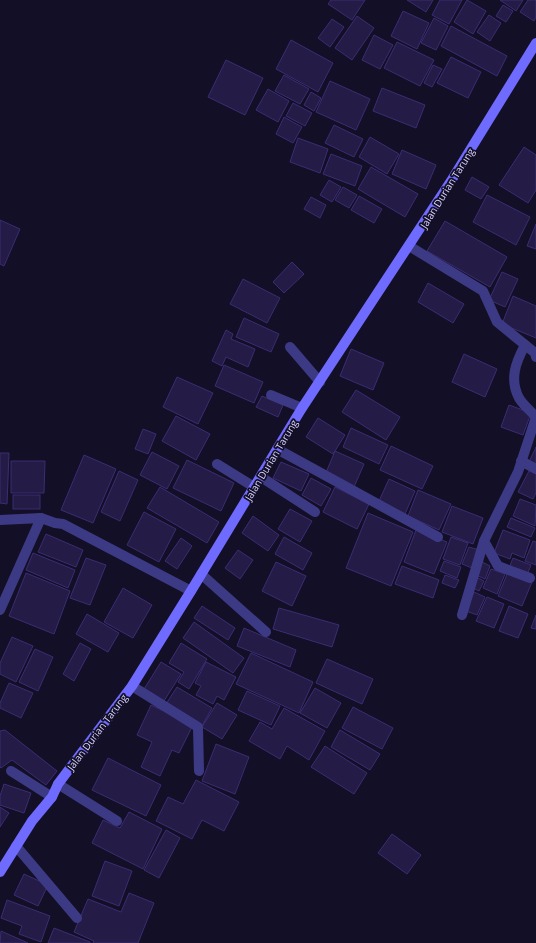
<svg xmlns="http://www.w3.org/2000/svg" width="536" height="943" font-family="'Open Sans',sans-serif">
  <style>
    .building { fill: #241b47; stroke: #3b2d73 }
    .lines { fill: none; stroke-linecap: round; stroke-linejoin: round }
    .street { stroke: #3d3a85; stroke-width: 10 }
    .secondary { stroke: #6f6bff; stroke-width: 10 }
    .labels { text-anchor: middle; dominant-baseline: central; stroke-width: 3.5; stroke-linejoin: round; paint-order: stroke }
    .street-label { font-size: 10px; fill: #d9d4ff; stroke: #130f26 }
  </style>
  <rect width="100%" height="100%" fill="#130f26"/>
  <g class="building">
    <path d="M331 0H365L352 20 328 4Z"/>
    <path d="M407 0H433L426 12Z"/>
    <path d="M440 0H462L449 24 432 15Z"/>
    <path d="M467 0 486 11 473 34 454 22Z"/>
    <path d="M500 0H523L516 11Z"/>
    <path d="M528 0H536V17L534 21 520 12Z"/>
    <path d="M503 5 513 11 506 22 496 16Z"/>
    <path d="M403 11 429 23 417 49 391 36Z"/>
    <path d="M489 15 501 23 490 41 477 32Z"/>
    <path d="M357 16 374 28 352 60 335 48Z"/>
    <path d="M434 18 448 26 436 50 421 43Z"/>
    <path d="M332 19 344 27 330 47 318 38Z"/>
    <path d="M451 26 507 56 497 76 441 46Z"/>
    <path d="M374 35 393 45 380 69 362 60Z"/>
    <path d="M291 40 333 63 318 92 276 69Z"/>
    <path d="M397 42 434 60 420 86 384 68Z"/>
    <path d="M451 57 481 72 468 98 437 83Z"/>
    <path d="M226 60 263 78 245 115 208 97Z"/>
    <path d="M433 65 442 69 432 87 424 83Z"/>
    <path d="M284 75 309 89 300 104 275 91Z"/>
    <path d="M330 81 370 99 356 130 316 112Z"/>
    <path d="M382 88 425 105 416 128 373 111Z"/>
    <path d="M268 89 289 101 278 122 256 110Z"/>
    <path d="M311 92 321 98 314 111 304 105Z"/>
    <path d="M293 103 312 113 305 126 286 116Z"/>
    <path d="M284 117 302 127 293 143 276 134Z"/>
    <path d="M334 125 363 139 354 157 325 143Z"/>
    <path d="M370 137 399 154 387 174 359 157Z"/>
    <path d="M298 138 328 149 320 173 290 162Z"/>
    <path d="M524 147 536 155V190L528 203 499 185Z"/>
    <path d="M402 150 436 165 426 189 392 174Z"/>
    <path d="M331 154 362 166 355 186 323 174Z"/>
    <path d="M371 167 418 194 405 217 358 189Z"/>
    <path d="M472 177 489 187 481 199 465 190Z"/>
    <path d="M329 180 341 187 332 202 320 195Z"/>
    <path d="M343 187 357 195 349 208 335 200Z"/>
    <path d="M487 195 530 217 516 245 473 222Z"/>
    <path d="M359 196 382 209 374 223 351 210Z"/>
    <path d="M311 197 326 205 320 218 304 209Z"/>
    <path d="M0 220 20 229 4 266 0 264Z"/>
    <path d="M445 221 507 257 490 287 427 251Z"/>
    <path d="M536 224V249L527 246Z"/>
    <path d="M292 262 304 274 284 293 273 282Z"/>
    <path d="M502 272 518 279 505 307 489 300Z"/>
    <path d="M243 279 280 298 267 323 230 304Z"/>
    <path d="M428 283 464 304 453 323 418 302Z"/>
    <path d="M513 296 536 306V338L502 324Z"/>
    <path d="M244 318 279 334 271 352 236 337Z"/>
    <path d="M226 330 233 334 231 339 255 349 248 367 226 357 222 366 212 361Z"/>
    <path d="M351 349 384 363 373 390 340 376Z"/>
    <path d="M464 354 497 369 485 397 452 382Z"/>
    <path d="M224 365 263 382 254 403 215 386Z"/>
    <path d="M177 377 213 393 198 424 163 407Z"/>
    <path d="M356 390 400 417 386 440 342 412Z"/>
    <path d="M262 396 283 405 278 417 256 407Z"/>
    <path d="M509 405 531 413 523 435 501 427Z"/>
    <path d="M176 416 210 434 196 460 162 441Z"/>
    <path d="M318 418 345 435 333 454 306 437Z"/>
    <path d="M351 428 388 445 379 464 343 447Z"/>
    <path d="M143 429 156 434 148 454 135 449Z"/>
    <path d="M391 446 433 466 422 489 380 470Z"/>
    <path d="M536 447V468L528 464Z"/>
    <path d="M335 451 364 464 354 487 325 475Z"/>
    <path d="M152 452 179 466 167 489 140 475Z"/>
    <path d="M0 453H9L7 504 0 503Z"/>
    <path d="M84 455 116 469 93 523 61 510Z"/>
    <path d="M187 460 234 483 221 511 173 488Z"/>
    <path d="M11 461H45L44 493H11Z"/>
    <path d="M281 462 309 474 301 491 273 478Z"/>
    <path d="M530 469 536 472V493L533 499 518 492Z"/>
    <path d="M119 471 138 480 120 521 101 512Z"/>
    <path d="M311 478 331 489 321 506 302 495Z"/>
    <path d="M389 479 415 491 405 514 379 501Z"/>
    <path d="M160 487 219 522 207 543 147 508Z"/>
    <path d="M335 487 369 504 357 529 323 512Z"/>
    <path d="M418 490 451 504 439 530 408 516Z"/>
    <rect x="13" y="495" width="27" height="14"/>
    <path d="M520 499 536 505 535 526 513 516Z"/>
    <path d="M452 506 483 518 473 544 442 532Z"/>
    <path d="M290 509 312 521 300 542 278 529Z"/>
    <path d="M144 512 176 529 159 562 127 545Z"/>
    <path d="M368 513 413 532 391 586 346 568Z"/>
    <path d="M253 516 279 535 268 551 242 533Z"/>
    <path d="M511 518 535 528 531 537 507 527Z"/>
    <path d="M416 530 447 542 434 574 404 562Z"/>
    <path d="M503 530 530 540 524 558 512 553 510 559 494 553Z"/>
    <path d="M46 534 83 550 76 567 38 552Z"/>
    <path d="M284 537 312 553 303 570 275 554Z"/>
    <path d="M451 537 468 543 460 565 443 559Z"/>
    <path d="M181 538 192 546 177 569 165 561Z"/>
    <path d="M533 541 536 542V565L525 561Z"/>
    <path d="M469 547 479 550 472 568 462 564Z"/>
    <path d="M238 550 253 560 240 579 225 568Z"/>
    <path d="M33 553 75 570 68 588 26 570Z"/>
    <path d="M86 558 106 565 90 605 70 598Z"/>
    <path d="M513 558 531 565 527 575 509 568Z"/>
    <path d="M444 561 461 567 457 578 440 571Z"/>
    <path d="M276 562 306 576 292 606 262 591Z"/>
    <path d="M482 562 490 566 485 579 476 575Z"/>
    <path d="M402 566 439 580 433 598 395 584Z"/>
    <path d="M491 569 505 574 497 594 483 588Z"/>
    <path d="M508 572 532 582 522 606 498 596Z"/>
    <path d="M26 573 70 591 54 634 9 616Z"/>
    <path d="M445 575 459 580 455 588 442 583Z"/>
    <path d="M476 577 484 581 479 591 471 587Z"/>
    <path d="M123 588 152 605 133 638 104 622Z"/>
    <path d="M474 592 485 597 477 615 466 611Z"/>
    <path d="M487 597 504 604 494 628 476 621Z"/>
    <path d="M202 606 235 628 228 640 194 618Z"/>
    <path d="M509 606 528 614 518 638 499 631Z"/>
    <path d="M279 608 339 625 332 647 273 629Z"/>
    <path d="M87 614 119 633 108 652 76 634Z"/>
    <path d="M536 615V629L531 628Z"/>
    <path d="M194 622 244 658 233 673 183 638Z"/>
    <path d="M244 628 296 650 290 667 237 646Z"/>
    <path d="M12 637 33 646 16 682 0 674V663Z"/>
    <path d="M80 643 91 649 74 681 63 674Z"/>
    <path d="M181 643 207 659 189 689 178 682 184 672 169 663Z"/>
    <path d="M35 649 53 657 38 691 19 682Z"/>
    <path d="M251 653 313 682 299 713 236 684Z"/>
    <path d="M327 659 373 679 362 704 316 683Z"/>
    <path d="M161 662 181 674 164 701 144 689Z"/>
    <path d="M206 662 236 677 224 700 217 696 213 704 196 695 201 686 195 683Z"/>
    <path d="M9 683 33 693 21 718 0 708V703Z"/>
    <path d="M177 687 212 708 202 726 166 704Z"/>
    <path d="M315 688 341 703 327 728 300 713Z"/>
    <path d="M247 691 280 706 271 725 238 710Z"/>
    <path d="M217 703 237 715 222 739 202 727Z"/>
    <path d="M151 705 193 725 179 753 172 750 160 776 141 767 152 742 137 735Z"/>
    <path d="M353 707 393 728 382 749 342 728Z"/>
    <path d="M284 708 325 731 309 760 287 746 280 759 249 741 260 722 272 729Z"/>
    <path d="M5 730 57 771 46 785 12 760 1 768 0 767V731Z"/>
    <path d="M340 730 380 754 370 770 331 747Z"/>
    <path d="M216 744 249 757 235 794 202 781Z"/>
    <path d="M325 746 367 773 354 794 311 767Z"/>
    <path d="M108 758 161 785 146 816 92 790Z"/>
    <path d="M196 780 239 802 224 831 202 820 192 839 156 821 168 797 183 804Z"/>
    <path d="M4 784 31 793 24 813 0 805V796Z"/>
    <path d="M0 807 9 813 0 827Z"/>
    <path d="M129 812 162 829 143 869 92 843 103 820 120 828Z"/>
    <path d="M166 830 180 838 159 878 144 870Z"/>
    <path d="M392 834 421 855 407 874 378 853Z"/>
    <path d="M105 861 132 871 119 906 92 896Z"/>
    <path d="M24 874 48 885 38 906 14 895Z"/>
    <path d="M129 893 154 903 138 943H93L94 941 74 932 88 899 121 912Z"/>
    <path d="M7 900 50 916 41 942 19 934 22 926 1 918Z"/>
    <path d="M54 928 90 942V943H48Z"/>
    <path d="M1 931 28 943H0Z"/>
  </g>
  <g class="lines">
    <g class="street">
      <path d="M409 246 483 291 497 322 535 353 536 357"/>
      <path d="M525 345C516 362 509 379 519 398 523 405 531 411 536 417"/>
      <path d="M290 347 320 382"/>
      <path d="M271 395 302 408"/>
      <path d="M277 449 438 537"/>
      <path d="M521 461 536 469"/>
      <path d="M217 464 254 487"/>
      <path d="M261 477 315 512"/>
      <path d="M0 520 41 518 55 523 63 524 191 591"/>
      <path d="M484 541 498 566 530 578"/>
      <path d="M201 574 266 632"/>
      <path d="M0 610 41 518"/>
      <path d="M462 615 484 541 518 472 536 417"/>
      <path d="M132 686 198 727 199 771"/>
      <path d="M11 771 52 797"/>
      <path d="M58 784 117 821"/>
      <path d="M16 846 77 918"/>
    </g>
    <path class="secondary" d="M0 872 32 821 52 797 58 784 132 686 191 591 302 408 451 181 536 43"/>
  </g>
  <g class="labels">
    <g class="street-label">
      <text transform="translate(447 188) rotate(-58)">Jalan Durian Tarung</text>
      <text transform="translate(271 460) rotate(-59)">Jalan Durian Tarung</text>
      <text transform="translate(97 732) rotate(-53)">Jalan Durian Tarung</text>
    </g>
  </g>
</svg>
